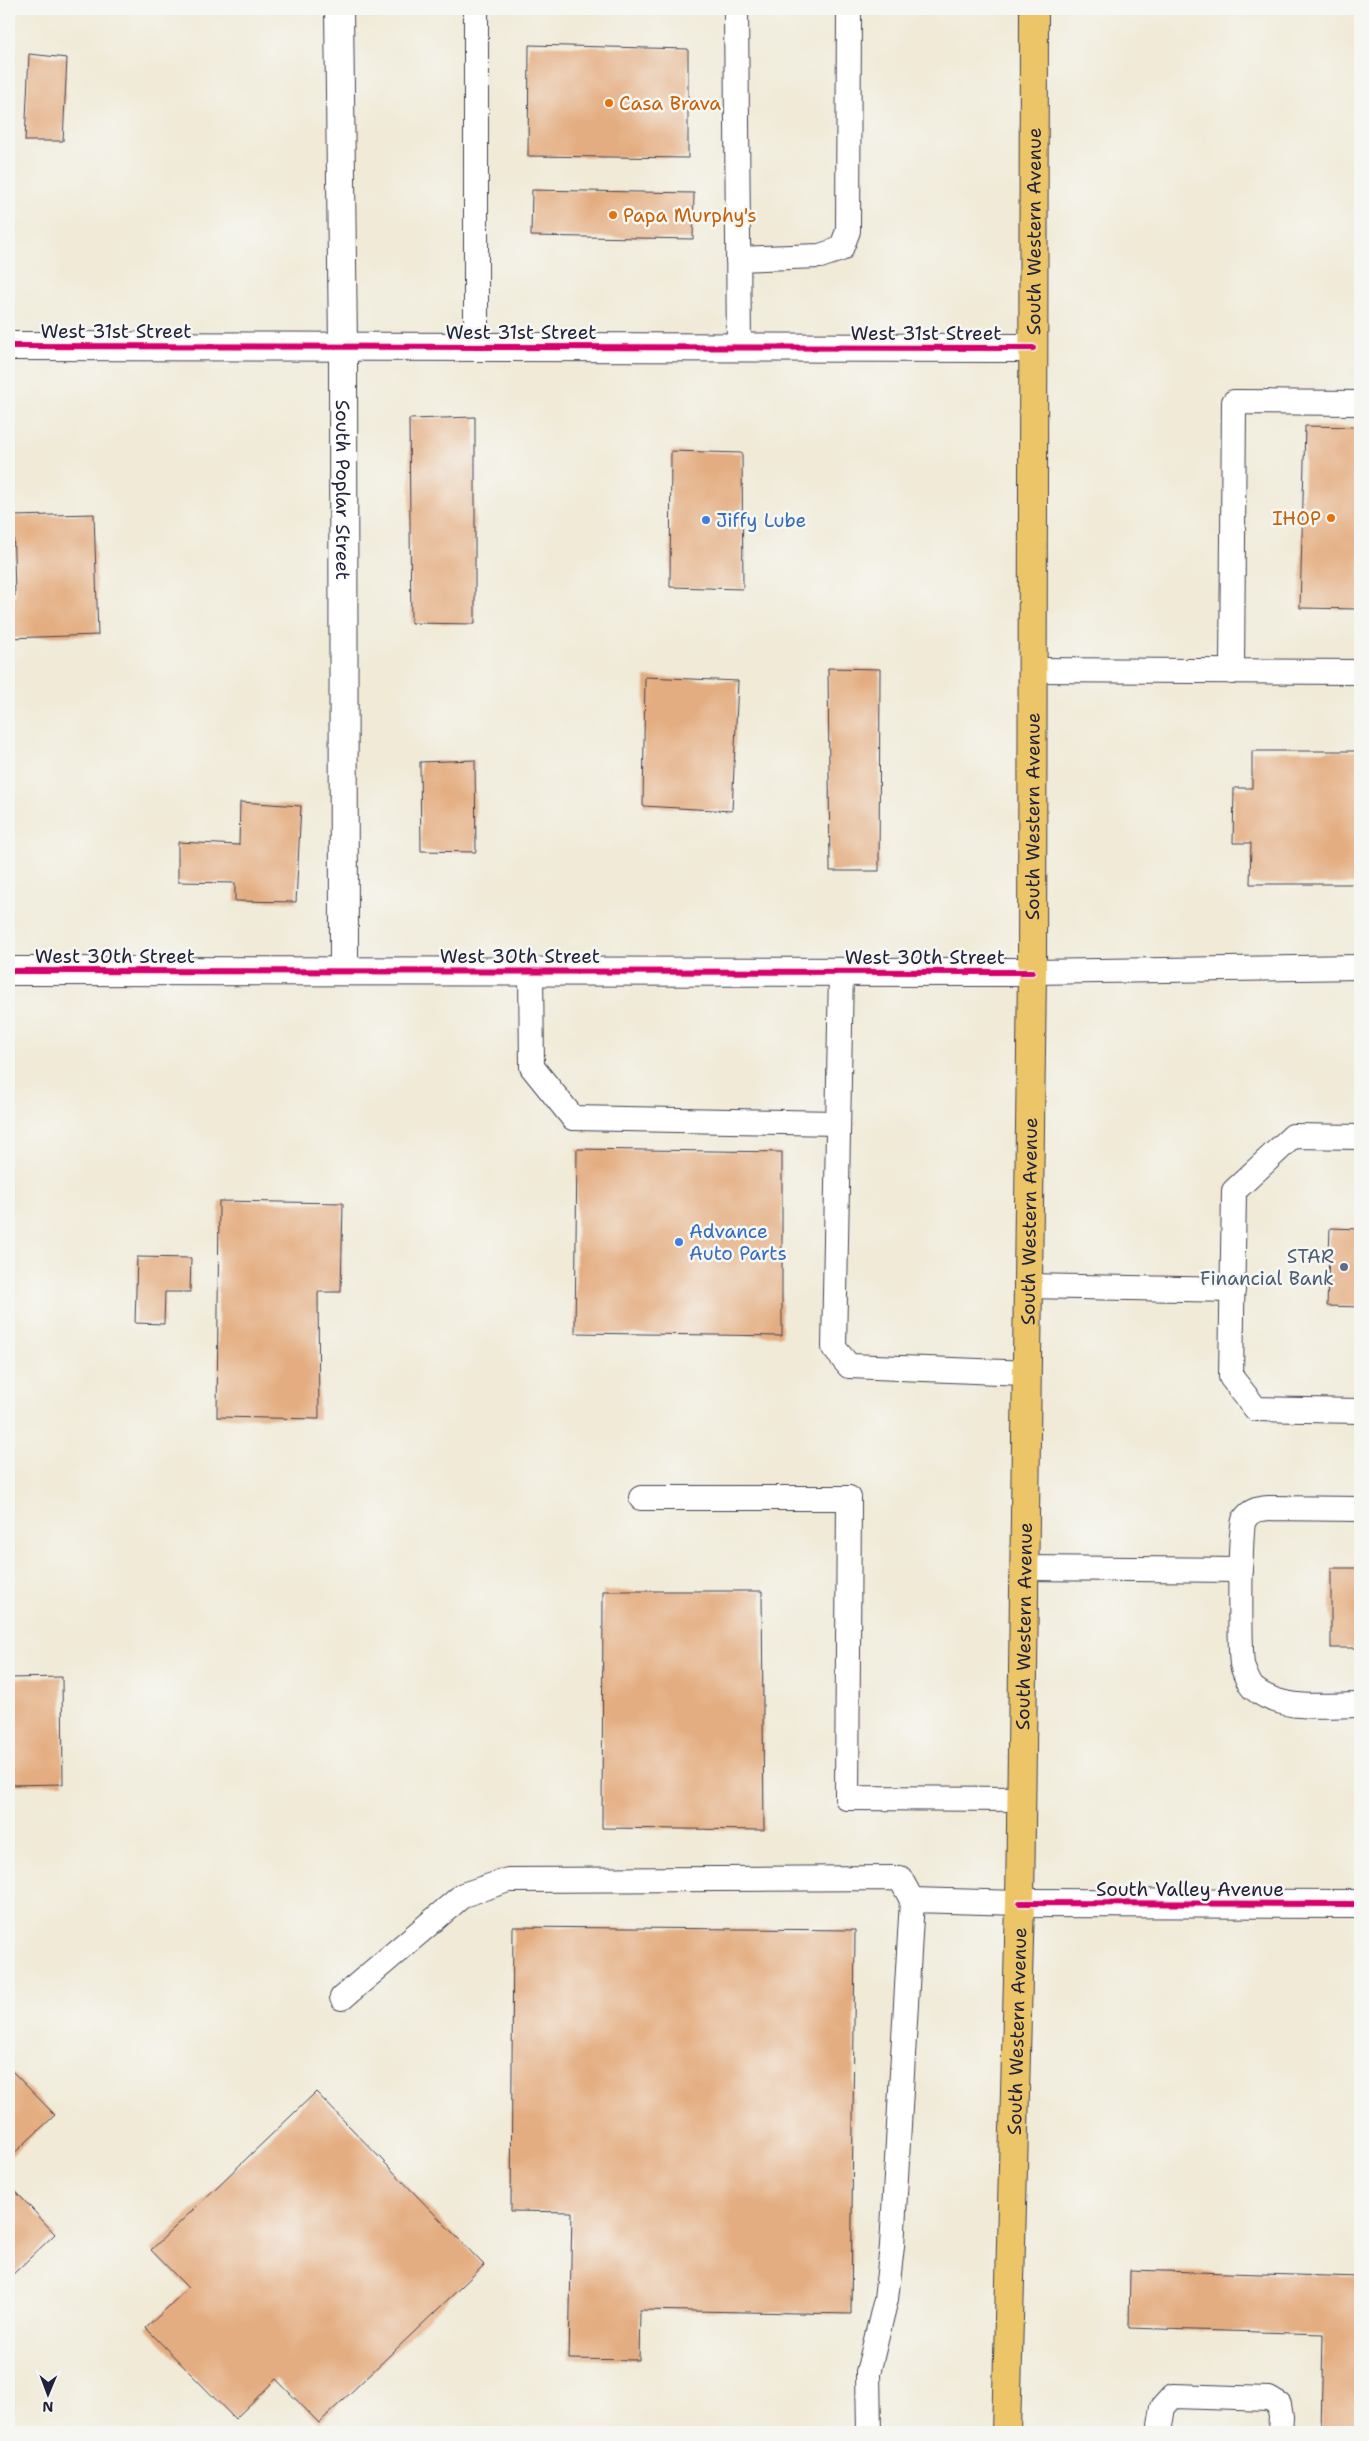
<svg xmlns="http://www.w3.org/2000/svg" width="1369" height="2441" font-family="'Shantell Sans',sans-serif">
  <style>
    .building { fill: #e4ad81 }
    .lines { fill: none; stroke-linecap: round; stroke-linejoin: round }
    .service-casing { stroke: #414052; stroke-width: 26 }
    .minor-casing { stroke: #414052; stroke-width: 30 }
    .trunk-casing { stroke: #414052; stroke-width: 30 }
    .service { stroke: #fff; stroke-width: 24 }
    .minor { stroke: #fff; stroke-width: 28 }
    .trunk { stroke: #edc569; stroke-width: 28 }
    .cycleway-casing { stroke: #f6f6f2; stroke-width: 9 }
    .cycleway { stroke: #d6006c; stroke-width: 6 }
    .food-dot { fill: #e8710a; stroke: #f6f6f2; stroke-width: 2 }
    .shop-dot { fill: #3f7fe0; stroke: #f6f6f2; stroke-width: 2 }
    .service-dot { fill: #5c6f8a; stroke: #f6f6f2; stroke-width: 2 }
    .labels { text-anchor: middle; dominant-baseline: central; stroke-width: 5; stroke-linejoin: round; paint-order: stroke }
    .food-label { font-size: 19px; fill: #c56008; stroke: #f6f6f2; text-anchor: start }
    .street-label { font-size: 19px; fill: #22223b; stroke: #f6f6f2 }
    .shop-label { font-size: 19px; fill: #366cbe; stroke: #f6f6f2; text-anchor: start }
    .service-label { font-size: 19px; fill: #4e5e75; stroke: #f6f6f2; text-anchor: end }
  </style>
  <rect width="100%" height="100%" fill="#f6f6f2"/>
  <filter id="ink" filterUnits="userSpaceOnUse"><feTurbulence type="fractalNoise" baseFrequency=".02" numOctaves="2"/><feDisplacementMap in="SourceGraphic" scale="10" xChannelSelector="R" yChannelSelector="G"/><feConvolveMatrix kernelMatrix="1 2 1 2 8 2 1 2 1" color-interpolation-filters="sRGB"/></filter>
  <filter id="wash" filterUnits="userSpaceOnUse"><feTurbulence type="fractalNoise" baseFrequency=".0096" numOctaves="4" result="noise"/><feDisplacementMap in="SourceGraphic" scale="20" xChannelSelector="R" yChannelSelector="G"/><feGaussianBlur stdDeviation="1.12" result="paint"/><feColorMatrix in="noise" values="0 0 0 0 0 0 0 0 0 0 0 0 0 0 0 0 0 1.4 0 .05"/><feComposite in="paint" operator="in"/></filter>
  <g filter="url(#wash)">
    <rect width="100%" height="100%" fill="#f0ead7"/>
    <g id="blocks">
      <g class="building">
        <path d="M529 45 688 49V158L528 156Z"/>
        <path d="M29 54 67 58 63 141H25Z"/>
        <path d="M532 190 694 193 693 239 531 236Z"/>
        <path d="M475 417V624L411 623 409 419Z"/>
        <path d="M1305 426 1360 427V609L1300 608Z"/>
        <path d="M671 451 742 453 743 589 670 587Z"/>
        <path d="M94 514 98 635 9 638V596H15L13 516Z"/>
        <path d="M828 668 880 669 879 871H830Z"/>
        <path d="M645 677 738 681 732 811 643 806Z"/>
        <path d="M1252 751H1360V884H1250L1251 843H1233L1234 788H1252Z"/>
        <path d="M475 760 476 852 421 851 420 762Z"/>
        <path d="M240 802 301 806 296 902 235 901V883L178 882V842L239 845Z"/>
        <path d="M577 1149 782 1152V1336L575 1333Z"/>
        <path d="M219 1201 343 1203 341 1292H318L319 1419 217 1417Z"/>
        <path d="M1330 1228 1360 1229V1307L1327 1306Z"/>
        <path d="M137 1257 191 1258 190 1292H165L164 1324 135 1323Z"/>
        <rect x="1331" y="1568" width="29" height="80"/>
        <path d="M603 1591H762L764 1830 602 1828Z"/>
        <path d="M62 1677 63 1784 9 1785V1678Z"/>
        <path d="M513 1927 855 1930 851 2314 640 2310 639 2360 569 2359 572 2212 511 2211Z"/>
        <path d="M9 2068 55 2115 9 2158Z"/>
        <path d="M316 2092 484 2265 319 2423 276 2379 235 2419 146 2328 188 2288 151 2250Z"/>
        <path d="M9 2184 55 2234 9 2278Z"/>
        <path d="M1130 2270 1360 2277V2432H1321L1323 2334 1129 2328Z"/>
      </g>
    </g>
  </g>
  <g filter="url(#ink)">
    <use href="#blocks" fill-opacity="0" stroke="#414052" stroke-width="1"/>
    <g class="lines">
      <g class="service-casing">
        <g id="service">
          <path d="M736 9 739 348"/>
          <path d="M738 259 820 256 841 249 848 231 849 9"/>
          <path d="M476 347V9"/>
          <path d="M1032 670 1360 672"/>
          <path d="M1232 672 1234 402 1360 403"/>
          <path d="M841 971 834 1348 849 1366 1027 1373"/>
          <path d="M531 972 532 1067 573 1118 838 1123"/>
          <path d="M1032 972 1360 967"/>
          <path d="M1360 1137 1293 1136 1234 1191 1231 1377 1256 1409 1360 1411"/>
          <path d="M1028 1286 1233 1290"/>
          <path d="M641 1498H849L847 1798 1021 1799"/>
          <path d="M1360 1509 1269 1508C1258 1509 1250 1510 1244 1520 1239 1528 1240 1649 1242 1664 1243 1670 1249 1684 1253 1688 1281 1712 1327 1705 1360 1705"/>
          <path d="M1024 1568 1241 1570"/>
          <path d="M342 1998 463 1895 508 1880 900 1878 912 1900"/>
          <path d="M869 2432 868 2373 886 2299 892 2246 912 1900 1020 1903"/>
          <path d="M1159 2432 1163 2407 1173 2396 1269 2399 1279 2405 1281 2417 1280 2432"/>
        </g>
      </g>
      <g class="minor-casing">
        <g id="minor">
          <path id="s1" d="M339 9 343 347 344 971"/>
          <path d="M9 346 1033 348"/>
          <path d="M9 971 1032 972"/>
          <path d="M1020 1903 1360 1904"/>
        </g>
      </g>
      <g class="trunk-casing">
        <g id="trunk">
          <path id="s2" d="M1006 2432 1020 1903 1032 972 1034 9"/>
        </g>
      </g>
      <use href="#service" class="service"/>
      <use href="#minor" class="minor"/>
      <use href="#trunk" class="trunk"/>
      <g class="cycleway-casing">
        <g id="cycleway">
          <path d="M9 346 1033 348"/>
          <path d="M9 971 1032 972"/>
          <path d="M1020 1903 1360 1904"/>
        </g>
      </g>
      <use href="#cycleway" class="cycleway"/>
    </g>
  </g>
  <g class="food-dot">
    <circle cx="609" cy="103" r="5"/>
    <circle cx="613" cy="215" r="5"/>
    <circle cx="1331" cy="518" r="5"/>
  </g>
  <g class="shop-dot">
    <circle cx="706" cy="520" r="5"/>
    <circle cx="679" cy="1242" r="5"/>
  </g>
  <circle class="service-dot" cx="1344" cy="1267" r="5"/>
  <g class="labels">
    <g class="food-label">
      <text x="619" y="103">Casa Brava</text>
      <text x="623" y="215">Papa Murphy's</text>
      <text x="1321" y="518" text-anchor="end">IHOP</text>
    </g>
    <g class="street-label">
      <text stroke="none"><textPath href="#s2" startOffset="2201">South Western Avenue</textPath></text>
      <text x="116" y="331">West 31st Street</text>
      <text x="521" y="332">West 31st Street</text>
      <text x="926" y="333">West 31st Street</text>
      <text stroke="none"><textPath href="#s1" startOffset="481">South Poplar Street</textPath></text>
      <text stroke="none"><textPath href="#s2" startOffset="1616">South Western Avenue</textPath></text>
      <text x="115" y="956">West 30th Street</text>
      <text x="520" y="956">West 30th Street</text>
      <text x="925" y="957">West 30th Street</text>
      <text stroke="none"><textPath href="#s2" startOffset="1211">South Western Avenue</textPath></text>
      <text stroke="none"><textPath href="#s2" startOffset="806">South Western Avenue</textPath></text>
      <text x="1190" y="1889">South Valley Avenue</text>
      <text stroke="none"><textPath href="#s2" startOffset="401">South Western Avenue</textPath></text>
    </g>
    <g class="shop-label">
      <text x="716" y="520">Jiffy Lube</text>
      <text x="689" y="1231">Advance<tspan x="689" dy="22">Auto Parts</tspan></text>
    </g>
    <g class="service-label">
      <text x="1334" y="1256">STAR<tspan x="1334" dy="22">Financial Bank</tspan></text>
    </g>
  </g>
  <rect width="1369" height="2441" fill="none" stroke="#f6f6f2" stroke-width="30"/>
  <g transform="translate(48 2394) rotate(181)" stroke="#f6f6f2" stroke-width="4" paint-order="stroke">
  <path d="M0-4L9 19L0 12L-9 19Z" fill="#22223b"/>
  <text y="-8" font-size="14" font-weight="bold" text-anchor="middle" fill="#22223b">N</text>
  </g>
</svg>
